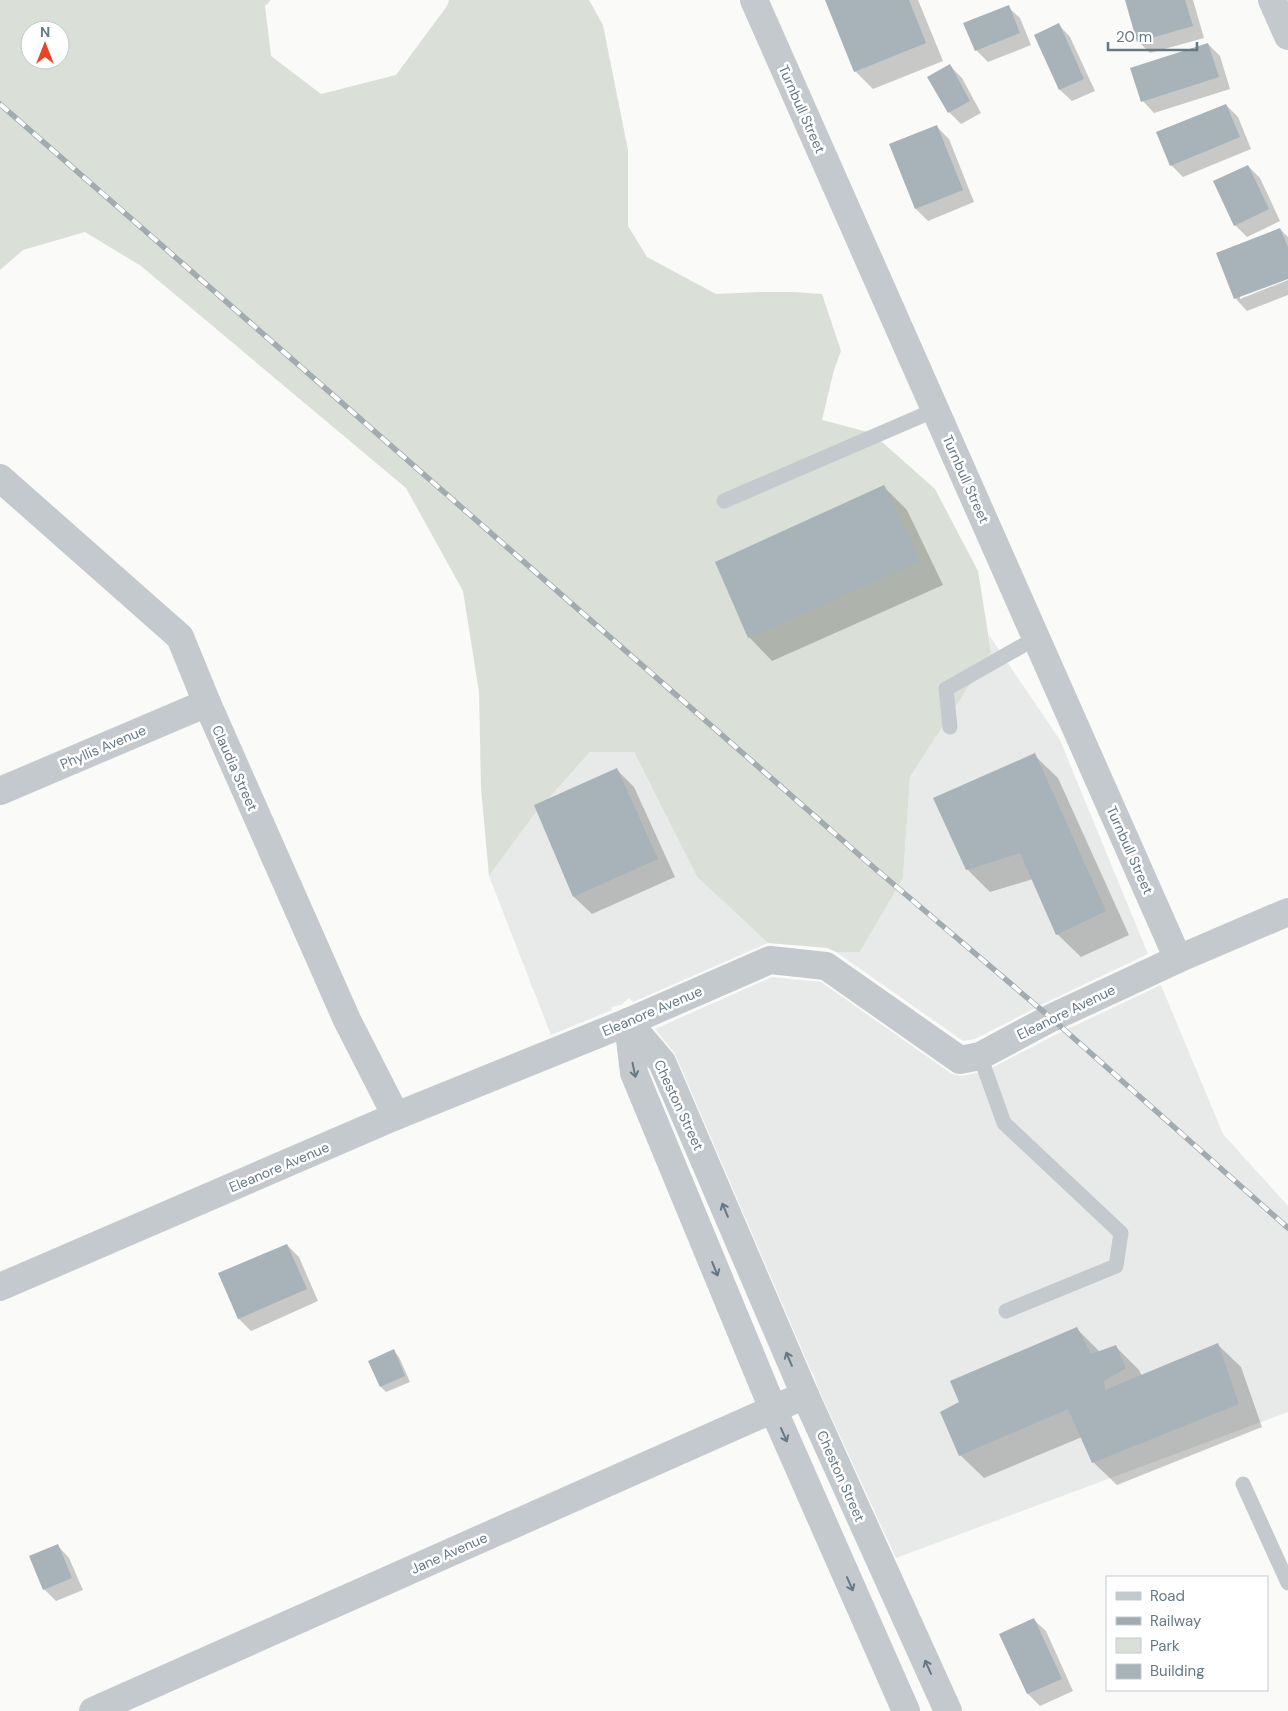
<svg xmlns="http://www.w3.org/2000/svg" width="1288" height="1711" font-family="'DM Sans',sans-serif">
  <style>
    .built { fill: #e8eae9 }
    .green { fill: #dae0d7; fill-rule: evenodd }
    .shadow { fill: #0003 }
    .building { fill: #a7b3b8 }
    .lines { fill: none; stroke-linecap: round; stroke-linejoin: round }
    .service { stroke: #c3c9cc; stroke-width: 15 }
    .minor { stroke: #c3c9cc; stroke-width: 28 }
    .rail-casing { stroke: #a2abb0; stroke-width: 5.5 }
    .rail { stroke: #fff; stroke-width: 4; stroke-dasharray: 11; stroke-linecap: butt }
    .oneway { stroke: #647984 }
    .labels { text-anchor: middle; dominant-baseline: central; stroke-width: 5; stroke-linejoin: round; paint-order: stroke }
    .street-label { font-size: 14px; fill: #647984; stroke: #fff }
  </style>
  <rect width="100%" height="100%" fill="#fafaf8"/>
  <g class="built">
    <path d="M989 635 1060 740 1148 954 1045 1003 975 1039 963 1041 836 952H860L903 878 910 777 991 652Z"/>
    <path d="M590 752H634L697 877 768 943 633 1002 629 998 621 1005 612 1007V1010L551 1035 489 876 534 815Z"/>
    <path d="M772 977 821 982 952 1074 962 1076 986 1071 1057 1034 1161 985 1223 1134 1288 1206V1412L896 1558 818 1388 813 1373H812L675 1054 655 1029Z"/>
  </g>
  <path class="green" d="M0 0H271L265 6 271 56 321 94 396 75 447 6 449 0H589L603 25 628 150V226L647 257 716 294 760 292H793L822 294 841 351 834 370 822 420 872 433 935 489 978 571 991 652 910 777 903 878 860 952H836L827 948 768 943 697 877 634 752H590L534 815 489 876 481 788 479 692 463 591 406 488 141 266 85 232 23 250 0 270ZM30 30H60V60H30Z"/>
  <g class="shadow">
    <path d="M828 0H918L943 61 873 89 855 71Z"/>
    <path d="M1126 0H1193L1204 38 1150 53 1138 41Z"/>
    <path d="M1008 7 1020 18 1031 45 988 62 976 50Z"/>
    <path d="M1059 25 1070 37 1095 91 1072 101 1060 90 1035 35Z"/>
    <path d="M1208 44 1220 56 1230 89 1154 113 1143 101Z"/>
    <path d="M950 66 962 78 981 113 961 124 949 112Z"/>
    <path d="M1226 105 1238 117 1251 149 1183 177 1171 165Z"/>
    <path d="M937 127 949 139 974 202 928 221 916 209 891 145Z"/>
    <path d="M1248 166 1260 178 1280 221 1247 237 1235 225Z"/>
    <path d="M1280 229 1288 237V277L1240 296V299L1288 280V295L1247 311 1236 299 1217 253Z"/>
    <path d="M884 487 907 510 943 585 772 661 749 637Z"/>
    <path d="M1034 755 1058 778 1129 935 1081 957 1057 934 1033 879 990 892 967 869Z"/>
    <path d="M616 769 634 787 675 877 592 914 574 897Z"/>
    <path d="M287 1245 299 1257 318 1301 251 1331 239 1319 220 1274Z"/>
    <path d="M1077 1329 1100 1352 1116 1347 1139 1370 1142 1376 1217 1344 1241 1367 1262 1427 1117 1485 1093 1462 1082 1437 984 1478 960 1455 961 1403Z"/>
    <path d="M394 1351 399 1357 410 1382 386 1392 381 1387Z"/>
    <path d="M58 1546 69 1558 83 1590 56 1601 44 1589Z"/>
    <path d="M1034 1620 1046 1631 1073 1691 1040 1706 1028 1694 1001 1635Z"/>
  </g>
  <g class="building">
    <path d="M825 0H909L926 43 854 72Z"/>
    <path d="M1125 0H1185L1193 26 1137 42Z"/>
    <path d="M1009 5 1020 33 975 51 963 23Z"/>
    <path d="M1059 23 1084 79 1059 90 1034 35Z"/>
    <path d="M1208 43 1219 77 1141 102 1130 68Z"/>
    <path d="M950 64 970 101 948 113 927 77Z"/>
    <path d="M1226 104 1240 137 1170 166 1156 132Z"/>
    <path d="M937 125 963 190 915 209 889 144Z"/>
    <path d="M1248 165 1269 209 1234 226 1213 181Z"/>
    <path d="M1280 228 1288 247V279L1234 299 1216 253Z"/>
    <path d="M884 485 920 561 748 638 715 562Z"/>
    <path d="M1035 753 1106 911 1056 935 1020 853 966 870 933 798Z"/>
    <path d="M617 768 658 859 573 897 534 805Z"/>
    <path d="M287 1244 307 1289 238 1319 218 1273Z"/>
    <path d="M1077 1327 1091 1354 1116 1345 1126 1368 1104 1381 1105 1390 1218 1343 1239 1404 1092 1463 1068 1409 959 1456 940 1412 959 1402 950 1381Z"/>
    <path d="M394 1349 405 1376 380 1387 368 1361Z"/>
    <path d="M58 1544 72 1578 43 1590 29 1556Z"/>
    <path d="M1034 1618 1062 1679 1027 1694 999 1634Z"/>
  </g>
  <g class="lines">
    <g class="service">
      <path d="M724 501 935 410"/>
      <path d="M950 727 946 689 1036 638"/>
      <path d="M980 1056 1004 1123 1121 1233 1116 1266 1006 1311"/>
      <path d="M1243 1484 1288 1583"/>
    </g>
    <g class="minor">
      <path d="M754 0 1178 959"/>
      <path d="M1272 0 1288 36"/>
      <path d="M0 478 180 637 207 703 347 1020 396 1116"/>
      <path d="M0 791 207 703"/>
      <path d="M628 1022 662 1062 805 1395 948 1711"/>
      <path d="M628 1022 634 1073 773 1409 906 1711"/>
      <path d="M0 1287 396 1116 628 1022 770 960 826 966 960 1060 980 1056 1051 1018 1178 959 1288 912"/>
      <path d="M93 1711 805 1395"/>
    </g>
    <g class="rail-casing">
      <path id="rail" d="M0 104 865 860 1051 1018 1288 1228"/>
    </g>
    <use href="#rail" class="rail"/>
  </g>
  <defs><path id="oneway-shaft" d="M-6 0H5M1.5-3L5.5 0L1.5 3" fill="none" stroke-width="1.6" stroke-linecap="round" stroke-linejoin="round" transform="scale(1.25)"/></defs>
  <g class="oneway">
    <use href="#oneway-shaft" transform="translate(634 1070) rotate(78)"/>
    <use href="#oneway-shaft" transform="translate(725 1210) rotate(-113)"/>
    <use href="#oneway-shaft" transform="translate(715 1269) rotate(68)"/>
    <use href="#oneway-shaft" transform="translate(789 1359) rotate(-113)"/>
    <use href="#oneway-shaft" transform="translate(784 1435) rotate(66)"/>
    <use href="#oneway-shaft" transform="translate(850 1584) rotate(66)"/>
    <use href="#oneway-shaft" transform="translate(928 1667) rotate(-114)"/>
  </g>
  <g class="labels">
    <g class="street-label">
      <text transform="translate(802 109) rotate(66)">Turnbull Street</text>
      <text transform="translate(966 479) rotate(66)">Turnbull Street</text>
      <text transform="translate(103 747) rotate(-23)">Phyllis Avenue</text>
      <text transform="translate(235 768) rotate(66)">Claudia Street</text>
      <text transform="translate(1130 850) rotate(66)">Turnbull Street</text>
      <text transform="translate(652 1011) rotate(-23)">Eleanore Avenue</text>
      <text transform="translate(1066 1012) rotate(-26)">Eleanore Avenue</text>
      <text transform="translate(679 1105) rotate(65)">Cheston Street</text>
      <text transform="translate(279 1167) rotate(-23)">Eleanore Avenue</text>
      <text transform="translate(841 1476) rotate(66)">Cheston Street</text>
      <text transform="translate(449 1553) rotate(-24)">Jane Avenue</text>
    </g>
  </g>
  <rect x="1106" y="1576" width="162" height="115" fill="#ffffff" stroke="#c1c9ce"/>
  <rect x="1116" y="1592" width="25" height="8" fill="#c3c9cc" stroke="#c1c9ce"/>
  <text x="1150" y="1601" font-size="15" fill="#647984">Road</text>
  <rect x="1116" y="1617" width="25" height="8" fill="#a2abb0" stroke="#c1c9ce"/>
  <text x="1150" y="1626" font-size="15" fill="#647984">Railway</text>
  <rect x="1116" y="1638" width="25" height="15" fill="#dae0d7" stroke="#c1c9ce"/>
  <text x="1150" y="1651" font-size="15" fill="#647984">Park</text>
  <rect x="1116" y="1664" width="25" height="15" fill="#a7b3b8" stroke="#c1c9ce"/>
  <text x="1150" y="1676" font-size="15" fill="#647984">Building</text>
  <g transform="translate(45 45)"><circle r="24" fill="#ffffff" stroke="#c1c9ce"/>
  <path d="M0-4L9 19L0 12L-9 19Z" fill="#ea4427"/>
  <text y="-8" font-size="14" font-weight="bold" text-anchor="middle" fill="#647984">N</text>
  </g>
  <path d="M1108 42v8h89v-8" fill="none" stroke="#647984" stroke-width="2.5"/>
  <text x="1116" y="42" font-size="15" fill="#647984" stroke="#ffffff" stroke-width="4" paint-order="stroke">20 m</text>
</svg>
